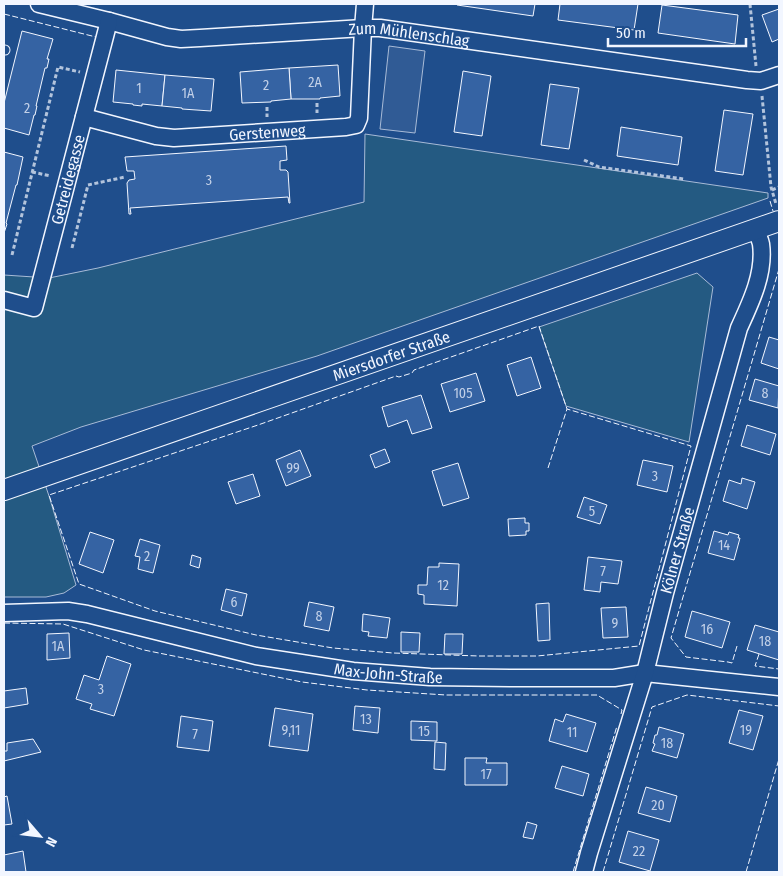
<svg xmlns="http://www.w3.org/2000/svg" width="783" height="876" font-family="'Fira Sans Condensed',sans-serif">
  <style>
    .green { fill: #245a82; stroke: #a8bbd7 }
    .parking { fill: #305b95; stroke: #a8bbd7 }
    .building { fill: #3563a3; stroke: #f2f6ff }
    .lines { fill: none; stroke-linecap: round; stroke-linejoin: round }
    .service-casing { stroke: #f2f6ff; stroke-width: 11 }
    .minor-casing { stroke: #f2f6ff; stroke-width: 19 }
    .tertiary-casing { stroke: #f2f6ff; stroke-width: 22 }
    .path { stroke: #b3c4dc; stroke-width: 3; stroke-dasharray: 4 2.5; stroke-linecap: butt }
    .service { stroke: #1f4e8c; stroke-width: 9 }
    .minor { stroke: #1f4e8c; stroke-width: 16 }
    .tertiary { stroke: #1f4e8c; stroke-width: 20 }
    .fence { stroke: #f2f6ff; stroke-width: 1; stroke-dasharray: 6 2.5; stroke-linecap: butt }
    .labels { text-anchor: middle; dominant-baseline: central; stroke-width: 4; stroke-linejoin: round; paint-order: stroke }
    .number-label { font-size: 14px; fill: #c3d1e8 }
    .street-label { font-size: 16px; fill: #f2f6ff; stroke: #1f4e8c }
  </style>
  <rect width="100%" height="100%" fill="#1f4e8c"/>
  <g class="green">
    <path d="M365 134 768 193V198L317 356 81 427 32 446 49 496 76 585 64 593 46 597H4V275L49 278 98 268 364 202Z"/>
    <path d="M697 273 713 287 689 442 566 406 539 327Z"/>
  </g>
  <path class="parking" d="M389 46 425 51 415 133 380 129Z"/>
  <g class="building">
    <path d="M457 4H535L533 16 457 5Z"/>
    <path d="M560 4H638L634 30 558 20Z"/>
    <path d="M662 5 738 15 735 44 658 33Z"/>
    <path d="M779 9V39L772 42 762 15Z"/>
    <path d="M22 31 53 39 47 59H49L47 68H45L36 106H37L35 115H34L29 135 4 128V103Z"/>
    <path d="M338 65 340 96 320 98V99H291L289 68Z"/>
    <path d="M289 68 291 99 271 101V102L242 103 240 72Z"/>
    <path d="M116 70 165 75 162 106 142 104V106L133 105V104L113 102Z"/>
    <path d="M463 71 491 76 482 136 454 132Z"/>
    <path d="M165 75 214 79 211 111 182 109V108L162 106Z"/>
    <path d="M550 84 579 88 569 149 541 145Z"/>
    <path d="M724 110 753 114 743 175 715 171Z"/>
    <path d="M621 127 682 137 678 165 617 156Z"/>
    <path d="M286 146 287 160 280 161V170H286L288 172 290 203H289L288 197 130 208 131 214H129L127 183 129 180 135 179 134 171H127L125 157Z"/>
    <path d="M4 152 23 157 17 185H16L6 223 7 224 4 233Z"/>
    <path d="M769 337 779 340V369L761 363Z"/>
    <path d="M531 357 541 388 517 396 507 365Z"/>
    <path d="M476 373 485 401 450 412 441 384Z"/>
    <path d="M755 379 779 386 778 408 749 400Z"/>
    <path d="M421 395 432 428 412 434 407 420 388 427 382 407Z"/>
    <path d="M747 425 776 434 770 455 741 446Z"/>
    <path d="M385 449 390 462 375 468 370 455Z"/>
    <path d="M300 450 311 476 286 486 276 460Z"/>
    <path d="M643 460 673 466 667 492 637 485Z"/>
    <path d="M458 463 469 498 443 506 432 471Z"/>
    <path d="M253 474 260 496 236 504 228 482Z"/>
    <path d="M742 478 755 482 747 509 723 501 729 480 741 484Z"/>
    <path d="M584 497 607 505 600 524 577 517Z"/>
    <path d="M525 518V523H529V531H526V535L509 536 508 519Z"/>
    <path d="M714 531 728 535 729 532 739 535 738 538H740L734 560 708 553Z"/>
    <path d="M90 532 114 540 103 573 79 564Z"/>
    <path d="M140 539 160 545 153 573 138 569 140 557 135 556Z"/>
    <path d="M192 555 201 558 199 568 190 565Z"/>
    <path d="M588 557 622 561 618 584 601 582 600 592 584 590Z"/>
    <path d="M439 563 459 564 457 606 424 604V595L418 594V585H427L428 567H439Z"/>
    <path d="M226 589 247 594 242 616 221 610Z"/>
    <path d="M309 602 334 607 329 631 304 626Z"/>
    <path d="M549 603 550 640 538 641 536 604Z"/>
    <path d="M626 607 628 637 603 638 601 608Z"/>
    <path d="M692 611 730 622 722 648 685 637Z"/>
    <path d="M363 614 390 618 387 638 368 636 369 632 362 631Z"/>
    <path d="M755 625 779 632V660L747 650Z"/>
    <path d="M401 632 420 633 419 652H401Z"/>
    <path d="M69 633 70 658 47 660V634Z"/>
    <path d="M445 634H463L462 654H444Z"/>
    <path d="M107 656 131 664 114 716 90 709 92 704 76 699 84 675 99 680Z"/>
    <path d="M26 688 28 704 4 708V691Z"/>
    <path d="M355 706 380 708 378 733 353 730Z"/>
    <path d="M275 708 313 714 308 751 269 746Z"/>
    <path d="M739 710 763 716 753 750 729 743Z"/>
    <path d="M566 714 596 723 587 752 549 741 555 719 563 722Z"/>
    <path d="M181 716 213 721 209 751 177 747Z"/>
    <path d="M411 721 437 722V741L411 740Z"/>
    <path d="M659 727 684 734 677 758 652 751 655 744 653 743 655 735H657Z"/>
    <path d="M33 739 41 752 4 761V751H7V743Z"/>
    <path d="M435 742 446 743 445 770 434 769Z"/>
    <path d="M465 758H487L486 763H507V785H465Z"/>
    <path d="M562 766 589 774 583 796 555 788Z"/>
    <path d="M646 787 677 796 670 822 638 813Z"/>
    <path d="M7 796 12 824 4 825V797Z"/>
    <path d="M527 822 537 825 533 839 523 837Z"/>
    <path d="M628 831 659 840 650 871 619 862Z"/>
    <path d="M23 851 26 872H4V855Z"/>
  </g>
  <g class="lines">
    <g class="service-casing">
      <path id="service" d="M4 50H5"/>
    </g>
    <g class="minor-casing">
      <g id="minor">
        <path id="s1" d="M39 4 109 21 167 37 181 39 200 38 363 28H380L747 80 761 81 779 75"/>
        <path id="s2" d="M84 117 156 136 174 138 346 127 356 125 359 118 363 28 365 4"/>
        <path id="s3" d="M4 300 34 308 109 21"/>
        <path id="s4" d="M4 613 68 611 87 614 256 656 353 671 430 677 518 678H614L645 673 779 687"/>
        <path id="s5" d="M584 872 589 853 645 673 665 593 739 328C751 302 765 273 761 244 760 239 757 234 756 229"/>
      </g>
    </g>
    <g class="tertiary-casing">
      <g id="tertiary">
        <path id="s6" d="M4 490 779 221"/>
      </g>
    </g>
    <g class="path">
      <path d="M750 4 756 66"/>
      <path d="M762 96 771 187 776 204"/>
      <path d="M317 103V113"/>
      <path d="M267 107V117"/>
      <path d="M584 160 599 167 684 179"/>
      <path d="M32 172 51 176"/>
      <path d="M772 190 779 187"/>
      <path d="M72 248 88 185 125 177"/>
      <path d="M12 255 58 67 80 72"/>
    </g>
    <use href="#service" class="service"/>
    <use href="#minor" class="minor"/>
    <use href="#tertiary" class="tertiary"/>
    <g class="fence">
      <path d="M4 14 96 37"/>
      <path d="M770 201 773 211"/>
      <path d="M548 468 567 409 691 446 639 646 537 656H479L393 653 333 648 256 635 155 611 79 584 49 495 258 425 396 376 399 377 412 373 414 370 539 326 567 409"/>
      <path d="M4 623 63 624 144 650 302 682 367 690 446 695H597L622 710 621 714"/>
      <path d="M737 646 732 663 728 662 686 657 671 638 779 269"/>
      <path d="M759 654 755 666 779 669"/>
      <path d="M573 872 617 726"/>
      <path d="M603 872 652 707 687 695 779 706"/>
      <path d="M746 872 779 759"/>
    </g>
  </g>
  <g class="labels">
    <g class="number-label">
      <text x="315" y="82">2A</text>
      <text x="266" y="85">2</text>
      <text x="139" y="88">1</text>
      <text x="188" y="93">1A</text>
      <text x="27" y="108">2</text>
      <text x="209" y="180">3</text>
      <text x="463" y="393">105</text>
      <text x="765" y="393">8</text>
      <text x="293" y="468">99</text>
      <text x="655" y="476">3</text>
      <text x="592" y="511">5</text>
      <text x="724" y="545">14</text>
      <text x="147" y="556">2</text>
      <text x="603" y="571">7</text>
      <text x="443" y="585">12</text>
      <text x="234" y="602">6</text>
      <text x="319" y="616">8</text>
      <text x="615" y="623">9</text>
      <text x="707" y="629">16</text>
      <text x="765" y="641">18</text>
      <text x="58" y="646">1A</text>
      <text x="101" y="689">3</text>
      <text x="366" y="719">13</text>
      <text x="291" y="730">9,11</text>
      <text x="746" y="730">19</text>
      <text x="424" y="731">15</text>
      <text x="572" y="732">11</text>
      <text x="195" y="734">7</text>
      <text x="667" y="743">18</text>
      <text x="486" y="774">17</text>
      <text x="658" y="805">20</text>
      <text x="639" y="851">22</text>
    </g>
    <g class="street-label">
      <text stroke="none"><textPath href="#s1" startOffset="375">Zum Mühlenschlag</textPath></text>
      <text stroke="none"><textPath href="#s2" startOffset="186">Gerstenweg</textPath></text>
      <text stroke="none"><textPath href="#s3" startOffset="164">Getreidegasse</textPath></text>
      <text stroke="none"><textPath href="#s6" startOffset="410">Miersdorfer Straße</textPath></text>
      <text stroke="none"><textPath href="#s5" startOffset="335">Kölner Straße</textPath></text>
      <text stroke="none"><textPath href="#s4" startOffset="391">Max-John-Straße</textPath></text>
    </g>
  </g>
  <rect width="783" height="876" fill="none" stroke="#f2f6ff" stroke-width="10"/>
  <g transform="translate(40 836) rotate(118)" stroke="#1f4e8c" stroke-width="4" paint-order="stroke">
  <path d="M0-4L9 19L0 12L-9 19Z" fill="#f2f6ff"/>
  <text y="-8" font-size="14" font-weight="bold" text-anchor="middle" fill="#f2f6ff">N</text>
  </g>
  <path d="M608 38v8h138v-8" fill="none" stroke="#f2f6ff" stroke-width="2.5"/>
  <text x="616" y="38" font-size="15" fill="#f2f6ff" stroke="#1f4e8c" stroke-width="4" paint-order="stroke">50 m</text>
</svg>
